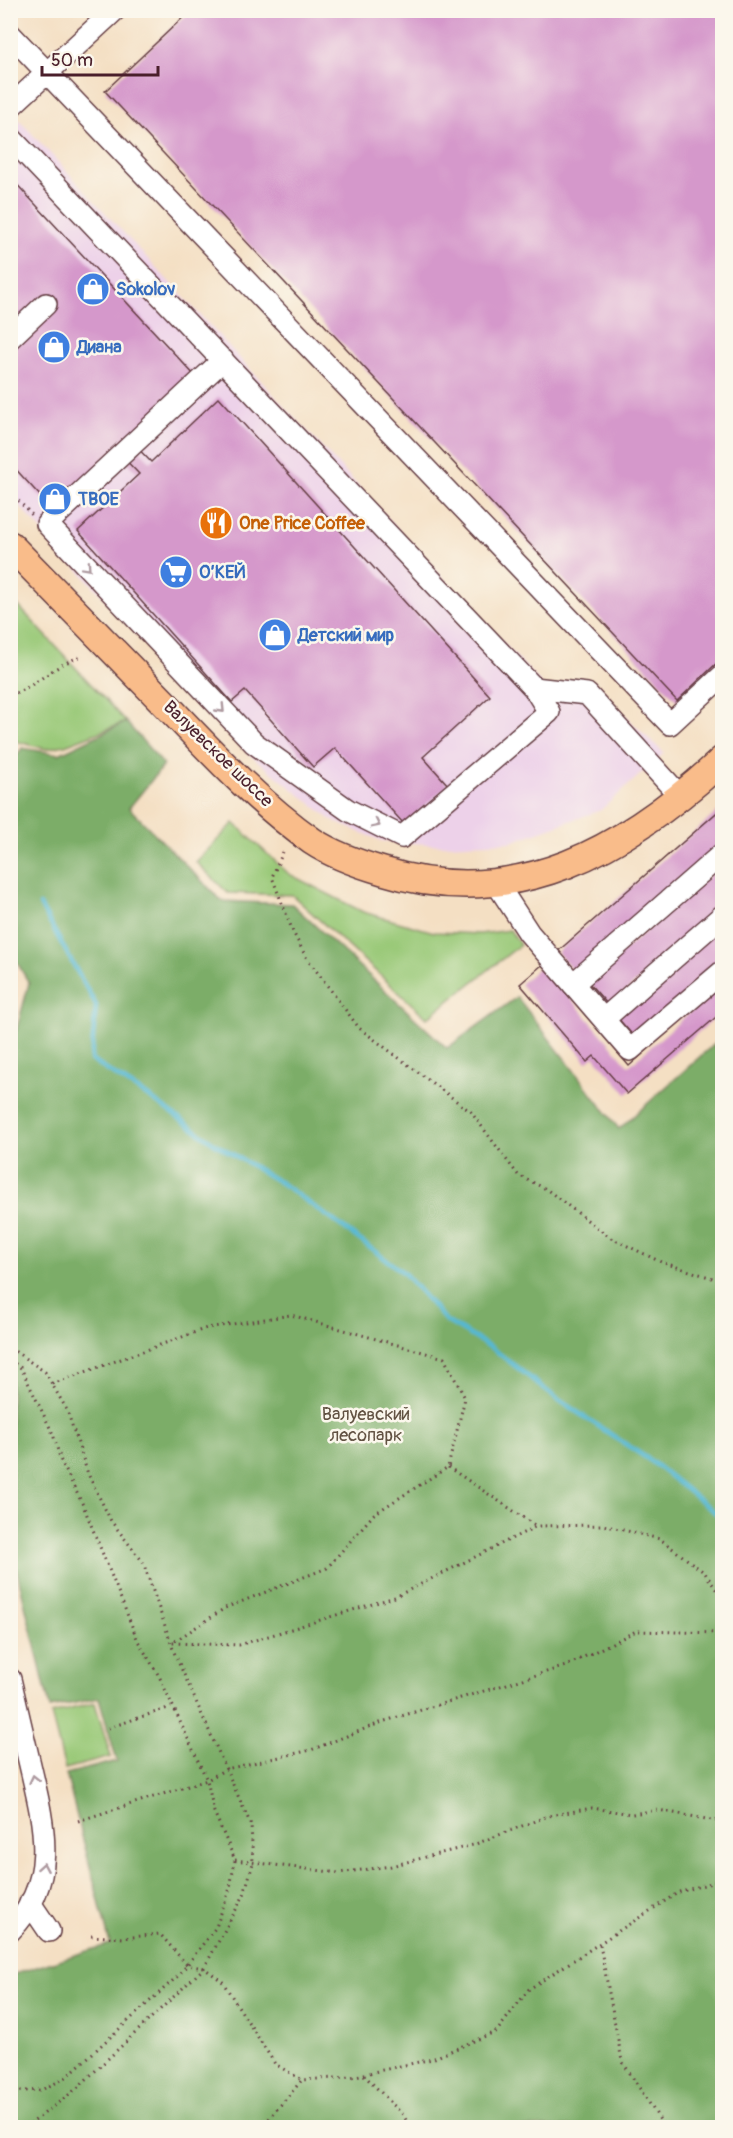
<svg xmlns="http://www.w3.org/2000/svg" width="733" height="2138" font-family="Pangolin,sans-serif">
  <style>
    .built { fill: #edd1e9 }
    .green { fill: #9ac978; stroke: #727452; stroke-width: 1.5 }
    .forest { fill: #7bad68; stroke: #62664a; stroke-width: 1.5 }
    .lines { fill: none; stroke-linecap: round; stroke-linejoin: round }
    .stream { stroke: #54b8d3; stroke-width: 4.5 }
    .building { fill: #d598cb }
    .minor-casing { stroke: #643c42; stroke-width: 24 }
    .major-casing { stroke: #643c42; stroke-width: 30 }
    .path { stroke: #643c42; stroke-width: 3; stroke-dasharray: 1.5 4.5; stroke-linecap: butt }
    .minor { stroke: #fff; stroke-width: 21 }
    .major { stroke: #f9bc8a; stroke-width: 27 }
    .oneway { stroke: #ae9aa0 }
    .labels { text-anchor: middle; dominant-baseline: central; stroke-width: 5; stroke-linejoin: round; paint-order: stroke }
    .shop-label { font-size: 18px; font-weight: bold; fill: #366cbe; stroke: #fbf7ec; text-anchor: start }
    .food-label { font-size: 18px; font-weight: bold; fill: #c56008; stroke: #fbf7ec; text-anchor: start }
    .street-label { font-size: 18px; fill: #4a1f2b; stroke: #fbf7ec }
    .park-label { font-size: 18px; fill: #625242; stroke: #fbf7ec }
  </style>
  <rect width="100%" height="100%" fill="#fbf7ec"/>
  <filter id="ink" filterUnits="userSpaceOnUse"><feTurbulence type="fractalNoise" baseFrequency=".0167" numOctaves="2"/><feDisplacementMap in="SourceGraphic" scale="12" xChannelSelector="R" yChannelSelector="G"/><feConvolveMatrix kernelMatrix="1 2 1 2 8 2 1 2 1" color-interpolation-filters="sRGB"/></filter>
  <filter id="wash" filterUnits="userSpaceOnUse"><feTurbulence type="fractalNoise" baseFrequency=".008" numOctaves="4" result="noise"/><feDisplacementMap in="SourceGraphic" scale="24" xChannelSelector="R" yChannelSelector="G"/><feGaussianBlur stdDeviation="1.35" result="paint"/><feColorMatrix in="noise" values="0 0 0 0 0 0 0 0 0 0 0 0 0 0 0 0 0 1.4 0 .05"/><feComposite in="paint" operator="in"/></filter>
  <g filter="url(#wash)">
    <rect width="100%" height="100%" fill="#f4dfc3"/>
    <path class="built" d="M10 110 546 689 589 682 664 753 601 810 511 842 442 845 382 841 333 821 250 755 11 497Z"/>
    <g class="green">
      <path d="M11 598 126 722 65 745 46 749 11 740Z"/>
      <path d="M234 823 289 874 363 912 434 932 480 934 510 930 520 945 427 1018 292 895 228 893 196 862Z"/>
      <path d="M95 1703 111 1757 65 1769 51 1714Z"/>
    </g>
    <path class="forest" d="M126 722 164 765 129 808 222 901 292 904 447 1048 517 997 619 1129 722 1037V2127H11V1975L110 1944 66 1774 117 1761 99 1698 50 1708 11 1547 10 1054 29 983 11 952V763L22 748 59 754Z"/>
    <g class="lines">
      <path class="stream" d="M40 905 96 1005 91 1060 149 1097 214 1143 281 1183 337 1223 404 1273 446 1321 492 1348 556 1398 651 1461 722 1518"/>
    </g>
    <g id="blocks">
      <g class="building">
        <path d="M191 10H722V658L677 701 105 91Z"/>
        <path d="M10 177 197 378 130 440 151 462 219 397 490 696 423 757 448 785 404 824 335 748 313 767 245 691 232 702 78 531 139 474 118 452 55 512 10 463Z"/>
        <path d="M722 808V846L575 974 557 952Z"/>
        <path d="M722 865V907L609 1006 588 982Z"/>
        <path d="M722 924V964L636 1039 616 1016Z"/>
        <path d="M542 965 629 1066 722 984V1012L627 1094 594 1056 587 1062 520 984Z"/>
      </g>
    </g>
  </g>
  <g filter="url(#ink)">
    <use href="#blocks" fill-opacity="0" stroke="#643c42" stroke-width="1.5"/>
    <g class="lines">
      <g class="minor-casing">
        <g id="minor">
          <path d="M10 34 670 724 722 676"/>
          <path d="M10 107 115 10"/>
          <path d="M10 137 534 688 549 712 402 837 348 810 254 743 47 524 223 360"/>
          <path d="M10 338 46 304"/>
          <path d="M534 688 587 694 680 796"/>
          <path d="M497 884 529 933 630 1050 722 972"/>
          <path d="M573 984 722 854"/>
          <path d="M604 1019 722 916"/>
          <path d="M10 1679C17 1709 24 1739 31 1769 45 1828 58 1883 10 1931"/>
          <path d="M30 1903 49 1931"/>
        </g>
      </g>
      <g class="major-casing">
        <path id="major" d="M10 545C64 600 118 656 172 711 216 757 260 804 312 841 333 855 359 864 383 871 517 913 627 848 722 760"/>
      </g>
      <g class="path">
        <path d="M10 492 33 516"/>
        <path d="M10 695C38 686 52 665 83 656"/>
        <path d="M283 852 272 877 293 932 306 957 359 1028 471 1112 518 1175 546 1189 611 1238 661 1262 722 1281"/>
        <path d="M10 1348 45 1372 67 1410 88 1474 111 1521 143 1562 174 1652 251 1825 253 1863 244 1895 204 1968 75 2090 25 2128"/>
        <path d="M10 1360 21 1368 53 1434 61 1461 83 1505 138 1641 159 1676 207 1780 214 1812 235 1860 230 1888 216 1927 180 1974 64 2079 41 2090 10 2092"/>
        <path d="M52 1384 207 1328 291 1315 444 1358 465 1398 448 1467 374 1514 327 1568 225 1608 172 1643 239 1645 395 1597 537 1526 603 1525 660 1539 705 1573 722 1598"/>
        <path d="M448 1467 536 1526"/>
        <path d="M108 1728 171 1707"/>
        <path d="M78 1821 207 1780 226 1769 311 1750 385 1721 566 1666 636 1631 722 1633"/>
        <path d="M10 1836V1866"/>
        <path d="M235 1860 339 1873 391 1866 473 1845 548 1816 592 1808 632 1814 658 1810 722 1822"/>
        <path d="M91 1936 123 1938 160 1934 187 1965 204 1968 222 1981 275 2064 302 2080 351 2077 432 2059 497 2031 529 1989 679 1892 722 1880"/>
        <path d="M600 1945 622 2061 662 2123 671 2128"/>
        <path d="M364 2075 403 2115 411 2128"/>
        <path d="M261 2128 302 2080"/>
      </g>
      <use href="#minor" class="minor"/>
      <use href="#major" class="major"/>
    </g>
    <defs><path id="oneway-chevron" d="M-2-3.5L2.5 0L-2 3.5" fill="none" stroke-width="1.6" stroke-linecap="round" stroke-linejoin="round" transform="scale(1.5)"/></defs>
    <g class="oneway">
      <use href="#oneway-chevron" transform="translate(87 567) rotate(47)"/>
      <use href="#oneway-chevron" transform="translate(221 709) rotate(46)"/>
      <use href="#oneway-chevron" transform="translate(376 824) rotate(26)"/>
      <use href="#oneway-chevron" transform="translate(34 1779) rotate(-103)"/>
      <use href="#oneway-chevron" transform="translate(43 1867) rotate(-80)"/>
    </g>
  </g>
  <defs>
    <g id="shop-disc" transform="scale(1.725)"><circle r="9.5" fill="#3f7fe0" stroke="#fbf7ec"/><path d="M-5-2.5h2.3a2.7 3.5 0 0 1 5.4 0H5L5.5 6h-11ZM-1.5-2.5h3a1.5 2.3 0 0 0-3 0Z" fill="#fff"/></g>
    <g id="restaurant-disc" transform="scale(1.725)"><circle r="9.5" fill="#e8710a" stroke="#fbf7ec"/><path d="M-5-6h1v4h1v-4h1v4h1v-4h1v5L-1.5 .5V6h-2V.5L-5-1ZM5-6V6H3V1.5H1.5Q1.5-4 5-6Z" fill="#fff"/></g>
    <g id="supermarket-disc" transform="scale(1.725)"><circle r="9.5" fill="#3f7fe0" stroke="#fbf7ec"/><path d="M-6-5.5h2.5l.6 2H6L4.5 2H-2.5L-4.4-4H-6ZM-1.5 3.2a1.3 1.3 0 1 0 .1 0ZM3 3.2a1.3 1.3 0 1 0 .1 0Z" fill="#fff"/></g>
  </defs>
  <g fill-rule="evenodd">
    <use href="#shop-disc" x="93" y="289"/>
    <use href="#shop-disc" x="54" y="347"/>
    <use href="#shop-disc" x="55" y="499"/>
    <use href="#restaurant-disc" x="216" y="523"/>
    <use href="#supermarket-disc" x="176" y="572"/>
    <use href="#shop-disc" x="275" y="635"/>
  </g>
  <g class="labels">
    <g class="shop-label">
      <text x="116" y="289">Sokolov</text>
      <text x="77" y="347">Диана</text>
      <text x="78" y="499">ТВОЕ</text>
      <text x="199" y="572">О’КЕЙ</text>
      <text x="298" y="635">Детский мир</text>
    </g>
    <g class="food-label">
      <text x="239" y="523">One Price Coffee</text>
    </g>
    <g class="street-label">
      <text transform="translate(218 754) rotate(44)">Валуевское шоссе</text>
    </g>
    <g class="park-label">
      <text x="366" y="1414">Валуевский<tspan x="366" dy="21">лесопарк</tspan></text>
    </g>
  </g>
  <rect width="733" height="2138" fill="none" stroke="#fbf7ec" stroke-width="36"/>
  <path d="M42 66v9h116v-9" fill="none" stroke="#4a1f2b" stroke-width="3"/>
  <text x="51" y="66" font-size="18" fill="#4a1f2b" stroke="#fbf7ec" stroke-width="4.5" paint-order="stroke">50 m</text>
</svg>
